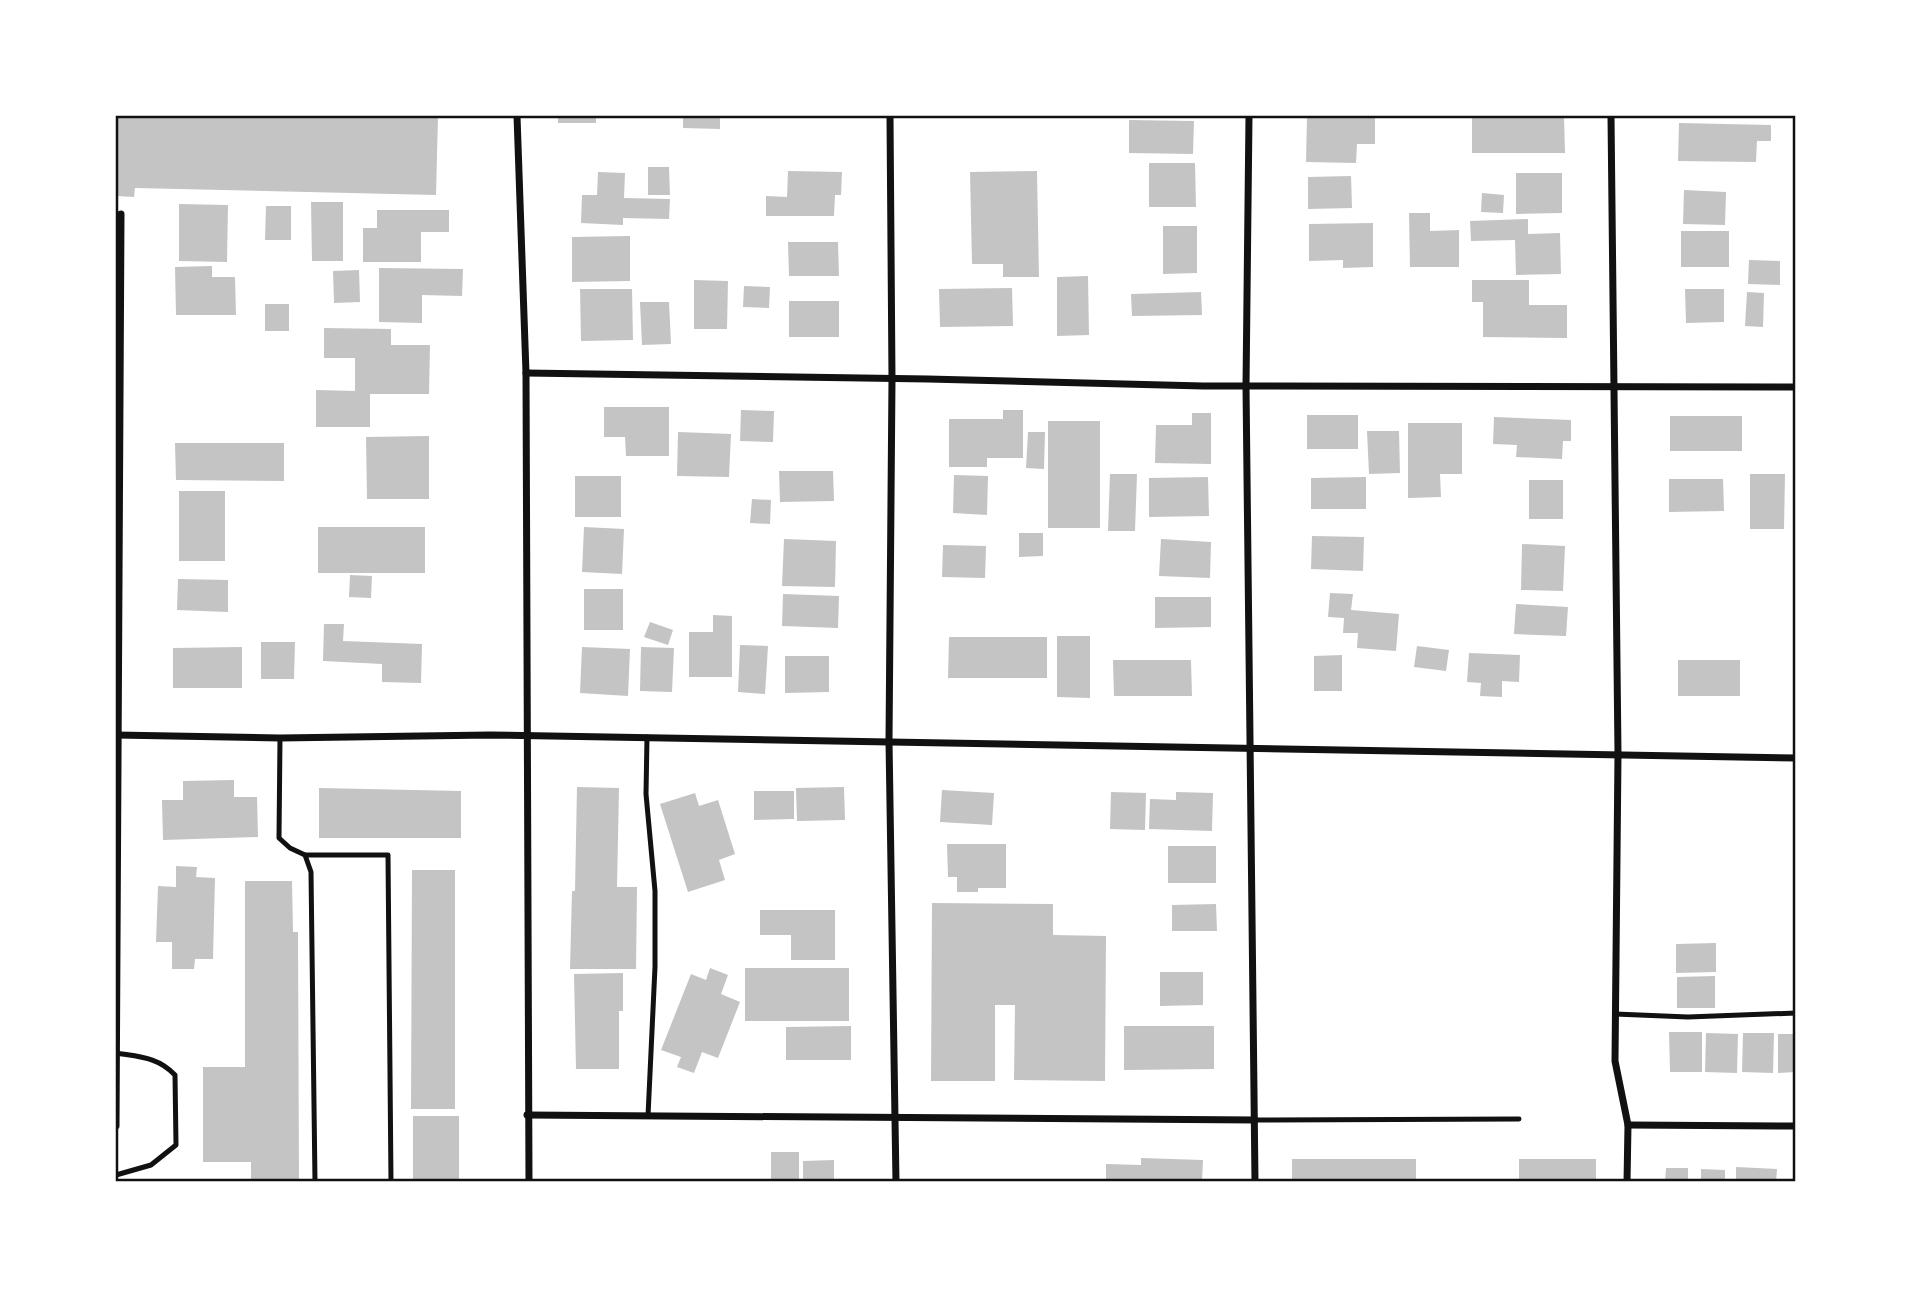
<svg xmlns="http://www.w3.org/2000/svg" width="1911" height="1297" font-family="'Space Grotesk',sans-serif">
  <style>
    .building { fill: #c4c4c4 }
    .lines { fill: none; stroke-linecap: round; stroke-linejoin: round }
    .service { stroke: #111; stroke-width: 5 }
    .minor { stroke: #111; stroke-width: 7 }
    .neatline { fill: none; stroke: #111; stroke-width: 2.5 }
  </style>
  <rect width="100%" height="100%" fill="#fff"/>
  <g class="building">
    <path d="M116 116H438L436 195 135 188 134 197 116 196Z"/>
    <rect x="558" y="116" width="38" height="7"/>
    <path d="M683 116H720V129L683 128Z"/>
    <path d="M1500 116H1564L1565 153H1472V117Z"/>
    <path d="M1307 117 1375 118V144H1357L1356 163 1306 162Z"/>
    <path d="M1129 120 1194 121 1193 154 1129 153Z"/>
    <path d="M1679 123 1771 125V141H1757L1756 162 1678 161Z"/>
    <path d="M1149 163H1195L1196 207H1149Z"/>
    <path d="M648 167H669L670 195H648Z"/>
    <path d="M788 171 842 172 841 195H835L834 216H766V196L787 197Z"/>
    <path d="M1037 171 1039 277H1003V264H972L970 172Z"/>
    <path d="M598 172 625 173 624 198 670 199 669 219 623 218V225L581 223 582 195H597Z"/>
    <path d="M1516 173H1562V213L1516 214Z"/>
    <path d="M1351 176 1352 208 1308 209V177Z"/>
    <path d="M1684 190 1726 192 1725 225 1683 224Z"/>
    <path d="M1482 193 1504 195 1503 213 1481 212Z"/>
    <path d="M311 202H343V261H312Z"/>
    <path d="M179 204 228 205 227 262 179 261Z"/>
    <path d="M266 206H291V240H265Z"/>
    <path d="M377 210H449V232H421V262H363V228H377Z"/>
    <path d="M1409 213H1430V231L1459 230V267H1410Z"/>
    <path d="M1528 219V234L1560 233 1561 274 1516 275 1515 240 1471 241 1470 221Z"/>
    <path d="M1373 223V267L1343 268V260L1309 261V224Z"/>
    <path d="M1163 226H1197V273L1163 274Z"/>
    <rect x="1681" y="231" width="48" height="36"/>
    <path d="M630 236V281L572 282V237Z"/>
    <path d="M788 242H838L839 276H789Z"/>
    <path d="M1749 260 1780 261V285L1748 284Z"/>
    <path d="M212 266V277H235L236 315H176L175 267Z"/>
    <path d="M379 268 463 269 462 296 422 295V323L379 322Z"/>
    <path d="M359 270 360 302 334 303 333 271Z"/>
    <path d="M1088 276 1089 335 1057 336V277Z"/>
    <path d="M694 280 728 281 727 329H694Z"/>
    <path d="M1472 280H1529V305H1567V338L1483 337V302H1472Z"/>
    <path d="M744 286 770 287 769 308 743 307Z"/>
    <path d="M1012 288 1013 326 940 327 939 289Z"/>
    <path d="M580 289H632L633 340 581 341Z"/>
    <path d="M1685 289H1724V322L1686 323Z"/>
    <path d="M1201 292 1202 315 1132 316 1131 294Z"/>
    <path d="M1747 292 1764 293 1763 327 1745 326Z"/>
    <rect x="789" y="301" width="50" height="36"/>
    <path d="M640 302H669L671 344 642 345Z"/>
    <rect x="265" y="304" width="24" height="27"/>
    <path d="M324 328 391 329V345H430L429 394H370V427H316V390L355 391V358H324Z"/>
    <path d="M604 407H669V456H626L625 437H604Z"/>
    <path d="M741 410 774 411 773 442 740 441Z"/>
    <path d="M1003 410H1023V458H987V467H949V419H1003Z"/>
    <path d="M1192 413H1211V464L1155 463 1156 425H1192Z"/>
    <rect x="1307" y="415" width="51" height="34"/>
    <rect x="1670" y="416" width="72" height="35"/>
    <path d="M1494 417 1571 420V441H1563L1562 459 1516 457 1517 445 1493 444Z"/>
    <rect x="1048" y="421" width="52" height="107"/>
    <path d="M1408 423H1462V474H1440L1441 497 1408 498Z"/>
    <path d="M1367 431H1399L1400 473 1369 474Z"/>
    <path d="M678 432 731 434 729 477 677 476Z"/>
    <path d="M1028 432H1045L1044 469 1026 468Z"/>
    <path d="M429 436V499H367L366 437Z"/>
    <path d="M175 443H284V481L176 480Z"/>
    <path d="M779 471H833L834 501 780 502Z"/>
    <path d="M1110 474H1137L1135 531H1108Z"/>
    <path d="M1750 474H1785L1784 529H1750Z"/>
    <path d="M954 475 988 476 987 515 953 513Z"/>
    <rect x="575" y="476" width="46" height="41"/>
    <path d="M1208 477 1209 516 1149 517V478Z"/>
    <path d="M1366 477V509H1311V478Z"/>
    <path d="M1669 479H1723L1724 511 1669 512Z"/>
    <rect x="1529" y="480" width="34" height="39"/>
    <rect x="179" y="491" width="46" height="70"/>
    <path d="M752 499 771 500 770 524 750 523Z"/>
    <rect x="318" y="527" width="107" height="46"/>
    <path d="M584 527 624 529 622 574 582 572Z"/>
    <path d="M1019 533H1043V556L1019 557Z"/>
    <path d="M1312 536 1364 537 1363 571 1311 569Z"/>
    <path d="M784 539 836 541 835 587 782 586Z"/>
    <path d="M1161 539 1211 542 1210 578 1159 576Z"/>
    <path d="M1522 544 1565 546 1563 591 1521 590Z"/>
    <path d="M943 545 986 546 985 578 942 577Z"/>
    <path d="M350 575 372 576 371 598 349 597Z"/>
    <path d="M178 579 228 580V612L177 610Z"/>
    <rect x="584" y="589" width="39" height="41"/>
    <path d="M1330 593 1353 594 1351 610 1399 614 1396 651 1357 648 1358 633H1343L1344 618 1328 617Z"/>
    <path d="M783 594 839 596 838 628 782 626Z"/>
    <path d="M1155 597H1211V627L1155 628Z"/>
    <path d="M1516 604 1568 607 1566 636 1514 634Z"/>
    <path d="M713 615 732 616V677H689V632H713Z"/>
    <path d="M650 622 673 630 668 645 644 637Z"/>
    <path d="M324 624H344L343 641 422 644 421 683 382 682V664L323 661Z"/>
    <path d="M1057 636H1090V698L1057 697Z"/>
    <path d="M949 637H1047V678H948Z"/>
    <path d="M261 642H295L294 679H261Z"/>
    <path d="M740 645 768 646 765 694 738 692Z"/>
    <path d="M1417 646 1449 650 1446 671 1414 667Z"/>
    <path d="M242 647V688H173V648Z"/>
    <path d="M582 647 630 649 628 696 580 693Z"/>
    <path d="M641 647 674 648 672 692 640 691Z"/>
    <path d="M1469 653 1520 655 1519 682 1502 681V697L1480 696 1481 683 1467 682Z"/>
    <path d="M1342 655V691H1314V656Z"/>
    <path d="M785 656H829V692L785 693Z"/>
    <path d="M1113 660H1191L1192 696H1114Z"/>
    <rect x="1678" y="660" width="62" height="36"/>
    <path d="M234 780V797H257L258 837 163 840 162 800H183V781Z"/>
    <path d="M577 787 619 788 617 887H637L636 969H570L572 891H575Z"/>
    <path d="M844 787 845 820 797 821 796 788Z"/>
    <path d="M319 788 461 791V838H319Z"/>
    <path d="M942 790 994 793 992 825 940 822Z"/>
    <path d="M754 791H794V819L754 820Z"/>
    <path d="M1111 792 1146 793 1145 830 1110 829Z"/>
    <path d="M1176 792 1213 793 1212 831 1149 829 1150 799 1176 800Z"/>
    <path d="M695 793 699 806 718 800 735 854 719 860 725 880 688 892 660 804Z"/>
    <path d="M947 844H1006V888H978V892H957V877H948Z"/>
    <rect x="1168" y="846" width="48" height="37"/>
    <path d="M176 866 197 867 196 877 215 878 213 959H195L194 969H172V942H156L158 886 176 887Z"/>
    <path d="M412 870H455V1109H411Z"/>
    <path d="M245 881H292L293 932H298L299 1182H251V1162H203V1067H245Z"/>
    <path d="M932 903 1053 904V935L1106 936 1105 1081 1014 1080 1015 1005H995V1081H931Z"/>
    <path d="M1216 904 1217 931H1172V905Z"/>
    <path d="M760 910H835V960H791V935H760Z"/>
    <path d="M1716 943V972L1676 973V944Z"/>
    <path d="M710 968 728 975 721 994 740 1002 718 1058 702 1052 694 1073 677 1067 681 1057 661 1050 691 974 706 980Z"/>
    <rect x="745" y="968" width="104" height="53"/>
    <path d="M1160 972H1203V1005L1160 1006Z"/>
    <path d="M623 973V1011H619V1069H576L574 974Z"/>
    <path d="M1715 976V1008H1677V977Z"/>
    <path d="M851 1026V1060H786V1027Z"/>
    <path d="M1124 1026H1214V1069L1124 1070Z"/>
    <path d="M1669 1032H1702V1072H1670Z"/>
    <path d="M1706 1033 1738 1034 1737 1073 1705 1072Z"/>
    <path d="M1743 1033H1774L1773 1073 1742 1072Z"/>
    <path d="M1778 1034H1796V1072L1778 1073Z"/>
    <rect x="413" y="1116" width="46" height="66"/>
    <rect x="771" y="1152" width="28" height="30"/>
    <path d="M1141 1158 1203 1160 1202 1182H1106V1164L1141 1165Z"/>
    <rect x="1292" y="1159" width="124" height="23"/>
    <rect x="1519" y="1159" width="77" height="23"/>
    <path d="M834 1160V1182H803V1161Z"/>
    <path d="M1736 1167 1777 1169 1776 1182H1736Z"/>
    <path d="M1666 1168H1688V1182H1665Z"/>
    <path d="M1701 1169 1725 1170V1182H1701Z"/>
  </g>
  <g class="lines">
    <g class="service">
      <path d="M647 737 646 794 655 891V967L648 1116"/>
      <path d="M280 738 279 838 290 848 305 855 311 872 315 1182"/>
      <path d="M305 855H388L391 1182"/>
      <path d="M1615 1014 1688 1017 1796 1013"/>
      <path d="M1255 1120 1519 1119"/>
      <path d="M116 1175 151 1165 176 1145 175 1075C158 1057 140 1057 116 1053"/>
    </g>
    <g class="minor">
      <path d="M517 116 526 373 529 1182"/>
      <path d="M890 116 892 379 889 741 896 1182"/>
      <path d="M1249 116 1246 386 1255 1182"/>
      <path d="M1611 116 1618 754 1615 1061 1628 1125 1627 1182"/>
      <path d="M526 373 928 379 1203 386 1796 387"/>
      <path d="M116 735 280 738 490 735 1796 758"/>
      <path d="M527 1115 1255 1120"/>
      <path d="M1628 1125 1796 1126"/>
      <path d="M116 1126 121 214"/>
    </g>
  </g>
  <rect width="1911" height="1297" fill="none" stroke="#ffffff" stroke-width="234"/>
  <rect x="117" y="117" width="1677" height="1063" class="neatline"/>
</svg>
